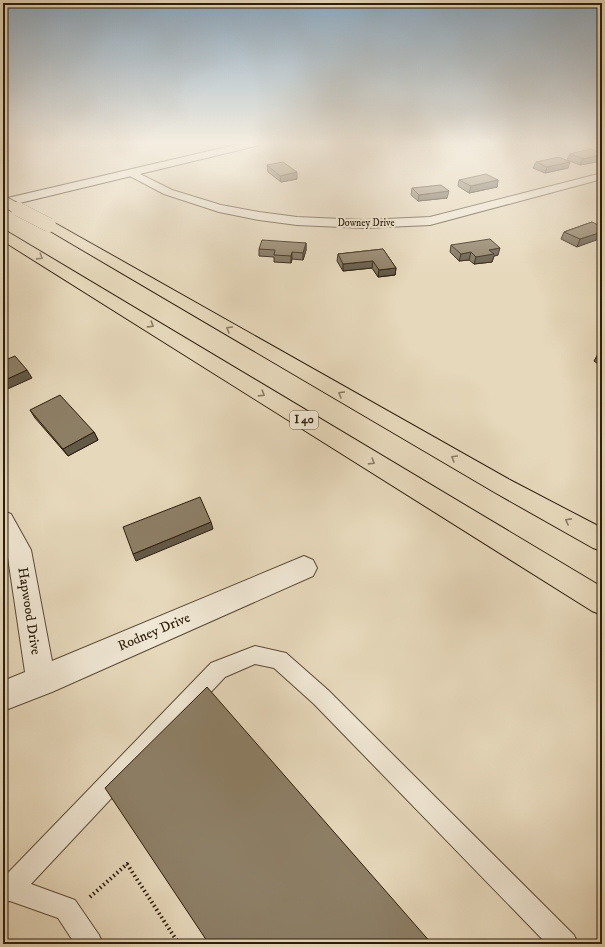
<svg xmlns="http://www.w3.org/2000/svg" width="605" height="947" font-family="'IM FELL DW Pica',serif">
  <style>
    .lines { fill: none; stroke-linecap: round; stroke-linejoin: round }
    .lane-casing { stroke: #5b4c36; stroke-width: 2 }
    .street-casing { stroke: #5b4c36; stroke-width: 2 }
    .secondary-casing { stroke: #2d1e0a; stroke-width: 2 }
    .highway-casing { stroke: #2d1e0a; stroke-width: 2 }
    .path { stroke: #2d1e0a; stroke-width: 4; stroke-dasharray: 1.5 3; stroke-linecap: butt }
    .lane { fill: #efe6d3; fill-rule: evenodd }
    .street { fill: #efe6d3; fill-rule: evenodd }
    .secondary { fill: #efe6d3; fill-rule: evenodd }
    .highway { fill: #e6d8bb; fill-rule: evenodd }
    .highway-bridge-far1-casing { stroke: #2d1e0a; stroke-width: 12; stroke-linecap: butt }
    .highway-bridge-casing { stroke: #2d1e0a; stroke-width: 14; stroke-linecap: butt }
    .highway-bridge-far1 { stroke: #e6d8bb; stroke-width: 10 }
    .highway-bridge { stroke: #e6d8bb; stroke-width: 14 }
    .wall { fill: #796d58; stroke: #2d1e0a }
    .shaded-wall { fill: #635947; stroke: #2d1e0a }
    .building { fill: #8d7f66; stroke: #2d1e0a }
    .oneway { stroke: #8a7b62 }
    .labels { text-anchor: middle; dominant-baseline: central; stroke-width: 4; stroke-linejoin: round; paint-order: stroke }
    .far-street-label { font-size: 10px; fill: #2d1e0a; stroke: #efe6d3 }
    .shield { fill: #efe6d3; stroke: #675a46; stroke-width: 1 }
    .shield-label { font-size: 11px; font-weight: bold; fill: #2d1e0a }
    .near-street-label { font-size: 14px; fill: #2d1e0a; stroke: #efe6d3 }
  </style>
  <rect width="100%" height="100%" fill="#e6d8bb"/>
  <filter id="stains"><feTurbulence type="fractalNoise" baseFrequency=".005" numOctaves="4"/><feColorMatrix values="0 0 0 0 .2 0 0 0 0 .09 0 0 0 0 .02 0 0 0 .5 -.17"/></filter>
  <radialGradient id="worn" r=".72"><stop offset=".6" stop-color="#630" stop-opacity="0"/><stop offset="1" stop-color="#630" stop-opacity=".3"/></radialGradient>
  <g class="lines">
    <g class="lane-casing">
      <path id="lane" d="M255 646 286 653 328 690 574 935 578 944H547L314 704 274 668 255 664 225 677 31 884 75 900 99 935 103 944H75L58 918 10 901 3 902V878L211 663Z"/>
    </g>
    <g class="street-casing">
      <g id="street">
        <path d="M132 170 172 190 221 205 259 212 297 217 364 220 430 217 602 173V179L430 225 364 228 297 225 259 220 219 212 164 194 128 175 127 173Z"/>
        <path d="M3 511 11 514 31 550 52 661 304 556 313 560 317 568 313 576 52 692 3 711V681L25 672 7 551 3 544Z"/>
      </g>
    </g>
    <g class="secondary-casing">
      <path id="secondary" d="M248 142H265L260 145 3 207V199Z"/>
    </g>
    <g class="highway-casing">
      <g id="highway">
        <path d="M49 221 53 222 510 480 602 528V551L593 548 494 492 45 228 43 225 45 222Z"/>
        <path d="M3 231 8 232 602 587V615L592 611 3 241Z"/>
      </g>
    </g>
    <path class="path" d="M90 897 127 864 179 944"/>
    <use href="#lane" class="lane"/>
    <use href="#street" class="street"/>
    <use href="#secondary" class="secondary"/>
    <use href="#highway" class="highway"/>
    <g class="highway-bridge-far1-casing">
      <path id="highway-bridge-far1" d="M3 201 20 210"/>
    </g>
    <g class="highway-bridge-casing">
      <path id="highway-bridge" d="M18 209 49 225"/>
    </g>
    <use href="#highway-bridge-far1" class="highway-bridge-far1"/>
    <use href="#highway-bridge" class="highway-bridge"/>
  </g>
  <g class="wall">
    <path d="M601 147H602V161L580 165 567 160 570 154 598 152Z"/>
    <path d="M536 162 568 168 545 173 533 168Z"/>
    <path d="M267 165 297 179 281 182 268 172Z"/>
    <path d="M459 180H498L497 187 469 193 458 186Z"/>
    <path d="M412 188 447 198 418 201 411 195Z"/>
    <path d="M592 222 577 247 561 239 564 232Z"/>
    <path d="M306 243V250L303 260 292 259 291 263 274 262V257L259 256V249Z"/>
    <path d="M451 245 498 255 494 256 492 262 474 264 469 260 459 261 450 252Z"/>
    <path d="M383 249 396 268 395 275 378 277 372 268 343 271 337 261 338 254Z"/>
    <path d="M602 352V367L594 361 598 354Z"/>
    <path d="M30 410 94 432 98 440 68 456 35 418Z"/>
  </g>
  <g class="shaded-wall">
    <path d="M602 155V161L580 165 583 159Z"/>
    <path d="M570 162 568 168 545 173 547 167Z"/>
    <path d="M297 172V179L281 182 280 176Z"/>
    <path d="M498 180 497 187 469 193 471 186Z"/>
    <path d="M449 191 447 198 418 201 419 195Z"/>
    <path d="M602 232V238L577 247 580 239Z"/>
    <path d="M306 243V250L303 260V253Z"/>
    <path d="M500 248 498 255 494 256 492 262 474 264 476 257 489 250Z"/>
    <path d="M292 252V259L291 263V256Z"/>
    <path d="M471 252 469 260 459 261 461 254Z"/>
    <path d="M373 261 372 268 343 271V264Z"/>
    <path d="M396 268 395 275 378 277 379 270Z"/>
    <path d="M27 370 32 378 3 391V381Z"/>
    <path d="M94 432 98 440 68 456 63 449Z"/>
    <path d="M211 522 213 529 136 561 133 554Z"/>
  </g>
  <g class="building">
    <path d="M591 149 602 154V155L583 159 570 154Z"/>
    <path d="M559 157 570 162 547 167 536 162Z"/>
    <path d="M283 162 297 172 280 176 267 165Z"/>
    <path d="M486 174 498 180 471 186 459 180Z"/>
    <path d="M441 185 449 191 419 195 412 188Z"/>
    <path d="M592 222 602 227V232L580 239 564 232Z"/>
    <path d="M490 239 500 248 489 250 494 254 476 257 471 252 461 254 451 245Z"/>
    <path d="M262 240 306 243 303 253 292 252 291 256 274 255 275 250 259 249Z"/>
    <path d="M383 249 396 268 379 270 373 261 343 264 338 254Z"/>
    <path d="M602 352V356L598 354Z"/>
    <path d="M15 356 27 370 3 381V361Z"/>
    <path d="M60 395 94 432 63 449 30 410Z"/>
    <path d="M200 497 211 522 133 554 123 527Z"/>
    <path d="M207 687 432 944H209L105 788Z"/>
  </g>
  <defs><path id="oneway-chevron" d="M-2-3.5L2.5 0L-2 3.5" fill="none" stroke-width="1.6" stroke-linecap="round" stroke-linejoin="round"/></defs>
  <g class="oneway">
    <use href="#oneway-chevron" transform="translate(40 257) rotate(32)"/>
    <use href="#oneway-chevron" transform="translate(151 325) rotate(32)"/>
    <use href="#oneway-chevron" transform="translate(229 329) rotate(-150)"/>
    <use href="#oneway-chevron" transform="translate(262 394) rotate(32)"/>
    <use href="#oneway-chevron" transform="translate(341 394) rotate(-150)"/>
    <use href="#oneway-chevron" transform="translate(454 458) rotate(-150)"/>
    <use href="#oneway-chevron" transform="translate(372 462) rotate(32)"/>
    <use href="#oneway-chevron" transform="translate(568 521) rotate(-152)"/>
  </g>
  <linearGradient id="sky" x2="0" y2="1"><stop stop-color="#8ea9be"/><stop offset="0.52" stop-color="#f4ede0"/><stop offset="1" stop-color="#f4ede0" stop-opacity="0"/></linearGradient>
  <rect width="605" height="275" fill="url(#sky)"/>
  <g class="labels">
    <g class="far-street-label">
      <text x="366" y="223">Downey Drive</text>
    </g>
    <rect class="shield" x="290" y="411" width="28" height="18" rx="3"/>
    <g class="shield-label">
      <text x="304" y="420">I 40</text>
    </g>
    <g class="near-street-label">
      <text transform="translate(29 611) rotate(81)">Hapwood Drive</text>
      <text transform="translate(154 632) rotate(-23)">Rodney Drive</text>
    </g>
  </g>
  <rect width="605" height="947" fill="none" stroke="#e6d8bb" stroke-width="16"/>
  <rect x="4" y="4" width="597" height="939" fill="none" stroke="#2d1e0a" stroke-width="2"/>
  <rect x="8" y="8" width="589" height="931" fill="none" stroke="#2d1e0a"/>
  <rect width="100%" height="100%" filter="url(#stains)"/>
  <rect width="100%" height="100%" fill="url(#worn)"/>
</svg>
